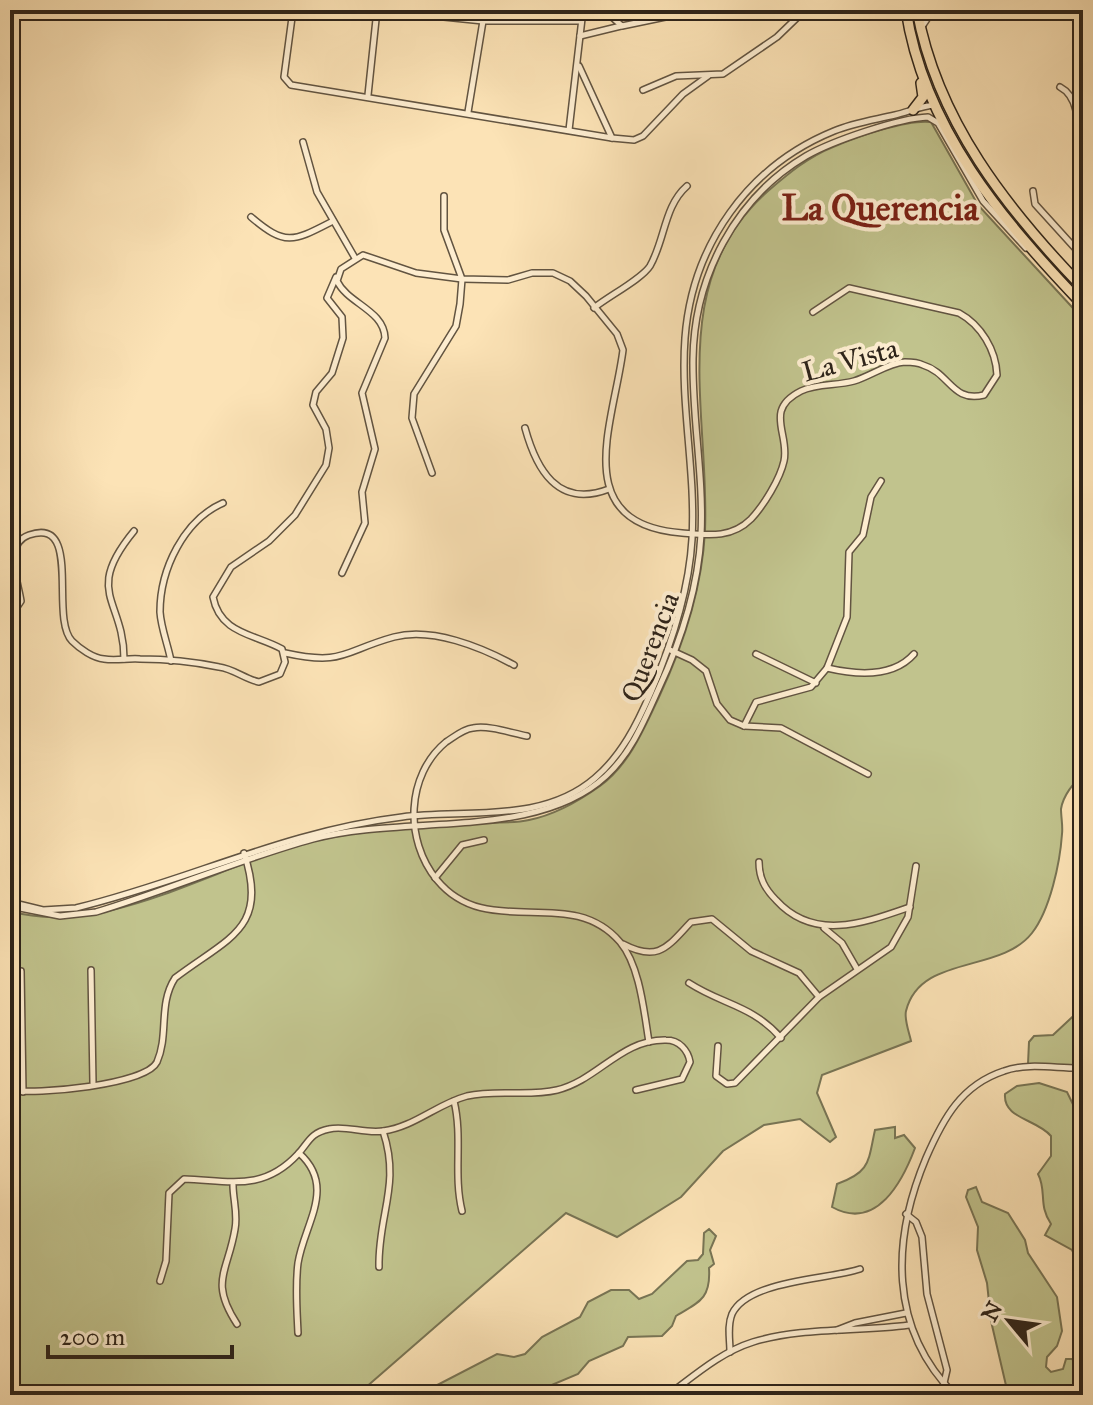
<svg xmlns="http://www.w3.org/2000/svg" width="1093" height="1405" font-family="'IM FELL Great Primer',serif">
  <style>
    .green { fill: #c1c38d; stroke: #787454; stroke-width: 2 }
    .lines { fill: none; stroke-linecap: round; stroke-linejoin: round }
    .street-casing { stroke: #625441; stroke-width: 8 }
    .highway-casing { stroke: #2e241a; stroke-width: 12 }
    .street { stroke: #fdedd0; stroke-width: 5 }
    .highway { stroke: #fce3b6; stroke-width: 9 }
    .labels { text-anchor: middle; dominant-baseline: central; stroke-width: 8; stroke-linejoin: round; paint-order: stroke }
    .street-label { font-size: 28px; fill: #2e241a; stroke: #fdedd0 }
    .district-label { font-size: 36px; font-weight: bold; fill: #7a1f14; stroke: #fdedd0 }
  </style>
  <rect width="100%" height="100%" fill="#fce3b6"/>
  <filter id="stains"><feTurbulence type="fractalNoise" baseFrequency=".0025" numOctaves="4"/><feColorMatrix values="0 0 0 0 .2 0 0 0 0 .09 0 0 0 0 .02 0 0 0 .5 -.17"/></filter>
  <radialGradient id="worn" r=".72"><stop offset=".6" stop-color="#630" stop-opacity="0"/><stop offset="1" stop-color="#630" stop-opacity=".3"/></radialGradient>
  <g class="green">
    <path d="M931 122 978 205 1083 319V773C1074 783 1063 795 1061 809 1061 817 1063 826 1062 834 1060 863 1050 910 1032 933 1000 974 920 954 906 1011 904 1019 909 1032 911 1041L822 1075 817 1093 836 1137 830 1142 800 1119 764 1125 723 1151 681 1197 617 1237 566 1213 357 1395H10V911C108 939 218 863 314 841 365 829 419 826 471 823 490 822 511 824 529 820 554 815 579 801 600 786 629 765 644 729 659 697 684 644 702 590 705 531 710 414 665 282 768 191 789 173 808 157 833 147 857 137 907 119 931 122Z"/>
    <path d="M1083 1007V1067L1028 1064 1029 1042 1034 1036 1053 1035Z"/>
    <path d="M1039 1083 1067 1092 1083 1125V1272L1072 1250 1045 1235 1051 1224C1038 1205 1047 1191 1038 1174L1051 1156V1136C1037 1119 1003 1119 1005 1094L1017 1086Z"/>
    <path d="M895 1127V1138L904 1135 915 1148C903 1180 877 1232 832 1207L837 1184C871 1172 868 1161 875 1130Z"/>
    <path d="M976 1187 982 1202 1008 1213 1025 1240 1028 1253 1057 1297 1062 1331 1057 1346 1047 1357 1046 1367 1051 1372 1063 1369 1066 1359H1072L1080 1370 1081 1387 1073 1395 1008 1394 991 1321 987 1283 977 1250 978 1227 966 1197 968 1190Z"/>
    <path d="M709 1229 716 1236 710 1250 714 1264 709 1268C711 1298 700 1302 676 1316L672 1326 662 1336 628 1337 623 1346 589 1361 578 1374 528 1395H418L497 1354 514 1357 525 1354 542 1337 580 1317 588 1302 611 1290H629L639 1299 652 1294 687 1261 698 1260 703 1254 704 1233Z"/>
  </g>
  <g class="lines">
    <g class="street-casing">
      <g id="street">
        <path d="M293 10 284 77 291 85 612 138 634 140 643 136 683 94 708 76"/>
        <path d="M375 10 483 21H581"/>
        <path d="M604 10 622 26 699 10"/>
        <path d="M923 25 933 10"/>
        <path d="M580 36 621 26"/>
        <path d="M579 66 612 138"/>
        <path d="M1060 87C1087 101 1074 150 1083 177"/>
        <path d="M643 90 676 76 723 74 777 37 805 10"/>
        <path d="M368 95 377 10"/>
        <path d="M468 112 483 21"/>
        <path d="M569 130 583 10"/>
        <path d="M303 142 317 192 355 258"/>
        <path d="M1033 191 1035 204 1083 257"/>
        <path d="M251 217C286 247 294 241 333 221"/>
        <path d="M594 308C607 297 642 279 650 266 665 240 664 206 687 186"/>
        <path d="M525 428C536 468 557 509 609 489"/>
        <path d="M432 473 412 418 414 394 456 326 460 304 462 279 444 230V196"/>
        <path d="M342 573 365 523 362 492 375 449 362 393 385 338C384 310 348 304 337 281L341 269 363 255 416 273 462 279 508 280 532 273H553L570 281 586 296 617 334 623 350C614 422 567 524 682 533 707 535 731 539 751 519 764 505 780 479 784 461 790 434 763 410 801 391 817 383 837 386 854 381 871 376 888 363 905 362 910 362 919 363 923 365 950 373 952 403 984 395L997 375C996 350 981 325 959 313L849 288 813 312"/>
        <path d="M11 616 21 601C18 581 3 544 29 535 83 516 49 617 72 641 80 649 93 658 104 659 116 661 128 658 140 659 166 659 195 662 219 667 234 669 245 679 259 682L280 674 285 662 282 649C255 634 220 634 213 597L231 567 269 541 295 515 326 465 329 448 326 429 313 405 316 392 332 373 343 338 342 317 327 298 336 277"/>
        <path d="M668 649 692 660 706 671 717 704 730 720 744 726 781 728 868 774"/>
        <path d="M285 653C344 666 343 651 394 637 432 627 481 647 514 665"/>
        <path d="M756 654 816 683"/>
        <path d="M124 659C124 599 83 593 134 531"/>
        <path d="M171 661C168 645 161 628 160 612 160 569 184 520 223 503"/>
        <path d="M827 668C857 675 893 678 914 654"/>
        <path d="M744 726 756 702 811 687 827 668 847 617 849 552 863 535 871 497 881 481"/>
        <path d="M527 736C511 733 489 725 473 728 463 729 454 737 446 742 406 775 404 840 437 880 488 942 570 883 620 942 640 966 644 1012 649 1042"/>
        <path d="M759 862C759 878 765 889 776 900 814 942 864 923 910 907"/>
        <path d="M435 878 462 845 484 840"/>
        <path d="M10 902 43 910 76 908C188 881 285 831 402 817 466 809 542 824 595 778 622 755 637 724 651 692 672 643 689 592 692 539 696 472 680 405 685 338 692 245 748 166 834 131 853 123 874 120 895 115 908 112 921 106 935 105"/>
        <path d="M10 906 60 916 96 912C169 890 240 859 313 839 404 814 536 841 606 776 631 753 644 721 658 690 681 641 698 590 701 535 704 477 692 418 693 359 694 277 735 198 806 156 832 141 899 118 928 117L938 123 983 201 1026 248"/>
        <path d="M824 928 842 943 857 969"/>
        <path d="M623 944C659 963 668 946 691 922L712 919 751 951 799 973 819 997"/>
        <path d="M91 970 93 1083"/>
        <path d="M21 971 23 1092"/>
        <path d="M689 983C723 1005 752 1005 781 1038"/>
        <path d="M718 1046 716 1076 727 1084 735 1083 819 997 891 947 908 917 916 866"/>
        <path d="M10 1090C35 1095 146 1085 157 1062 169 1035 158 1004 175 978 229 937 269 929 244 853"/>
        <path d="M454 1101C463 1138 453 1174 462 1211"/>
        <path d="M233 1185C233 1199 238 1214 235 1229 228 1272 209 1281 237 1324"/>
        <path d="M906 1214 916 1222 922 1237 927 1294 947 1370 944 1383"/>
        <path d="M379 1267C378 1214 401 1185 383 1131"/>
        <path d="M160 1281 166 1261 169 1193 184 1179C227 1180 262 1193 298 1154 309 1142 310 1133 329 1129 346 1125 365 1134 383 1131 414 1127 437 1104 467 1096 497 1089 528 1097 557 1090 598 1080 621 1039 666 1040 679 1040 688 1050 690 1062L682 1079 636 1090"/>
        <path d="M837 1330 855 1323 906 1313"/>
        <path d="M298 1333C297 1310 295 1286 298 1263 304 1224 337 1187 299 1153"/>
        <path d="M730 1352C730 1339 727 1326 732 1314 748 1280 827 1280 860 1269"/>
        <path d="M668 1395C695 1375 721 1352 753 1342 802 1327 858 1332 909 1325"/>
        <path d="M955 1395C888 1328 892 1239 926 1158 943 1119 961 1085 1004 1071 1029 1062 1058 1069 1083 1068"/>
      </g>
    </g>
    <g class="highway-casing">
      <g id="highway">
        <path d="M906 10C924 129 1003 221 1083 305"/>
        <path d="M917 10C937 121 1007 209 1083 288"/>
        <path d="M913 110 923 97 921 83"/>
      </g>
    </g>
    <use href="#street" class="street"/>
    <use href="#highway" class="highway"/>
  </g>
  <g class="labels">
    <g class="street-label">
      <text transform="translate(850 360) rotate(-15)">La Vista</text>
      <text transform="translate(650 647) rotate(-69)">Querencia</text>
    </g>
    <g class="district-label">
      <text x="880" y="208">La Querencia</text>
    </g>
  </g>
  <rect width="1093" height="1405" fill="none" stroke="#fce3b6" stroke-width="40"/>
  <rect x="12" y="12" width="1069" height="1381" fill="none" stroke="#2e241a" stroke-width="4"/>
  <rect x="20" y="20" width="1053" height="1365" fill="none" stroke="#2e241a" stroke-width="2"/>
  <g transform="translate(1009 1321) rotate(299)" stroke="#fdedd0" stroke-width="6" paint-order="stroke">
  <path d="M0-6L14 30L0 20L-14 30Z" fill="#2e241a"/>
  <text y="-12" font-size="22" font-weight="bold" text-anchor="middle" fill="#2e241a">N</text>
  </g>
  <path d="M48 1345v12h184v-12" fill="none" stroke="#2e241a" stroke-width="4"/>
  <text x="60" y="1345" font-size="24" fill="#2e241a" stroke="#fdedd0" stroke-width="6" paint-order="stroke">200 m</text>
  <rect width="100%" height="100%" filter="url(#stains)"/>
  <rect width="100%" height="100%" fill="url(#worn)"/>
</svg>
